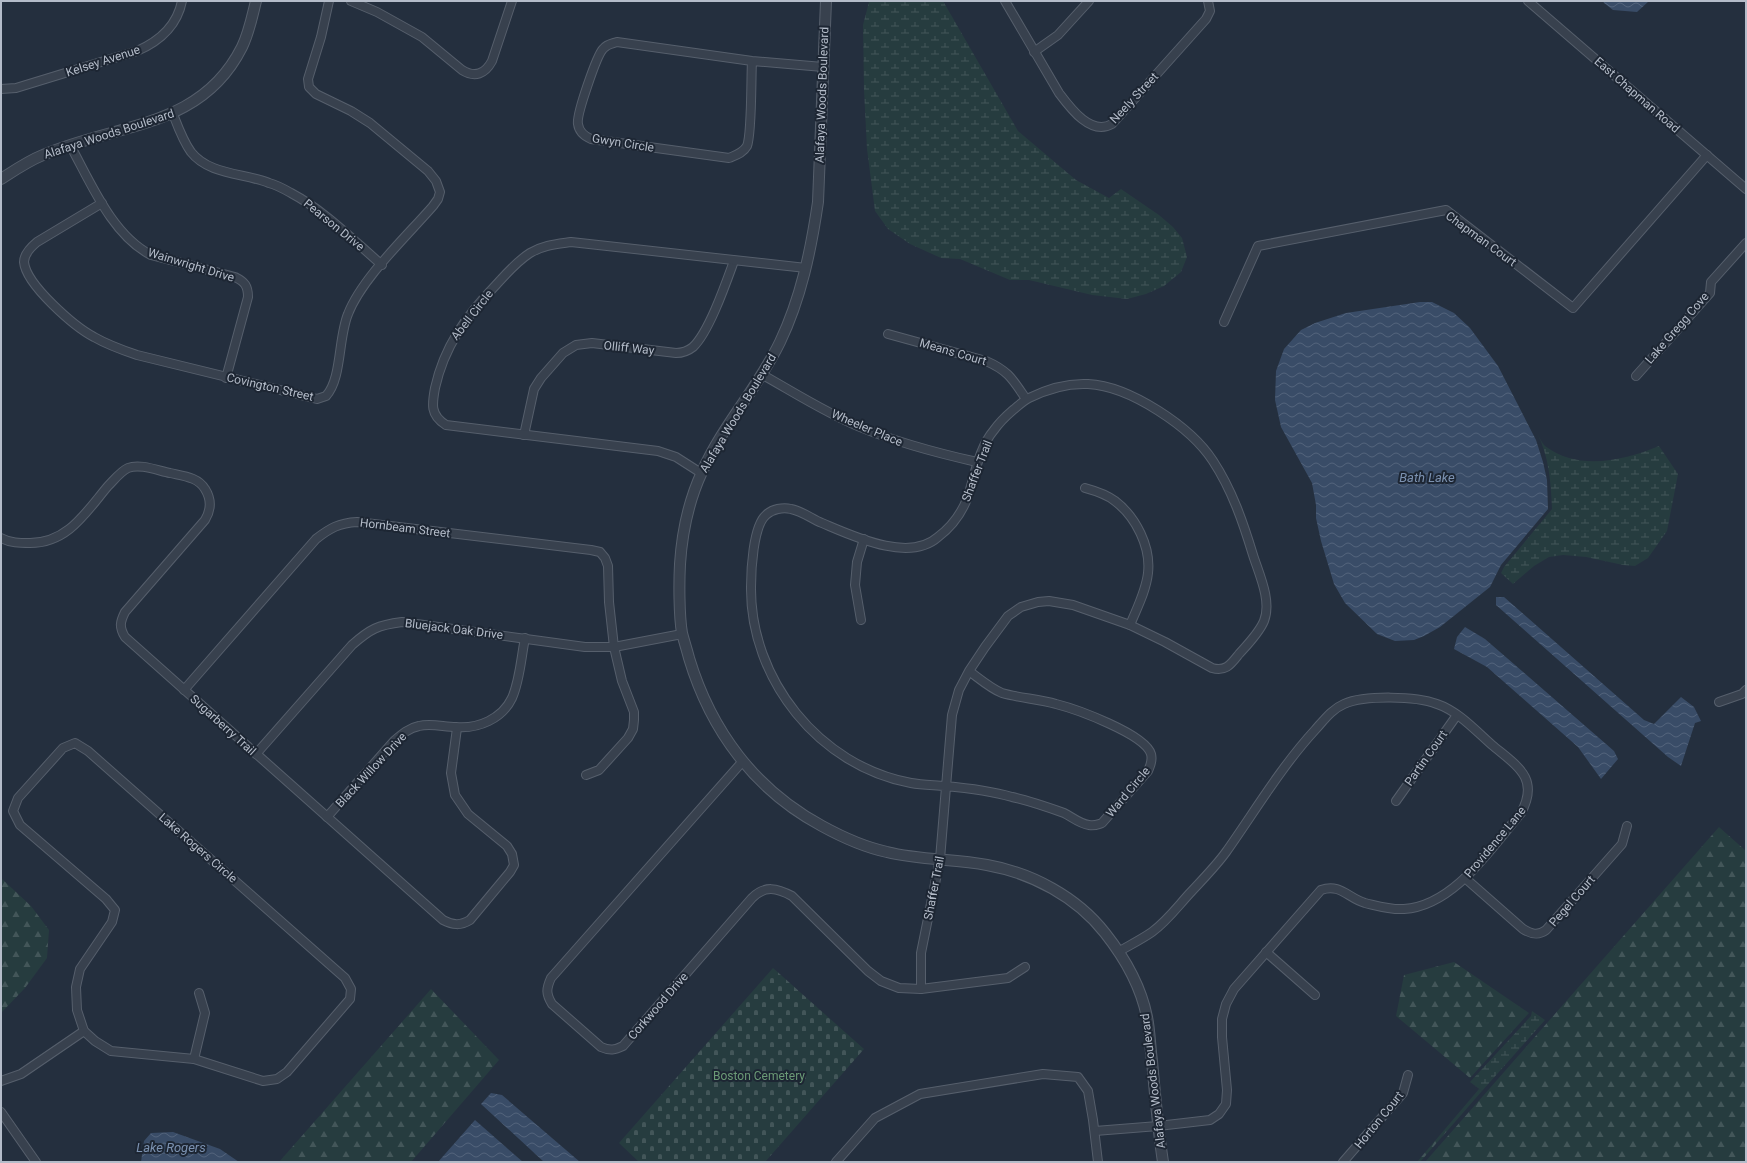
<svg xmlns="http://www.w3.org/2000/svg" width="1747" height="1163" font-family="Roboto,sans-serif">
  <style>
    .forest { fill: url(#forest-firs) }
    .wetland { fill: url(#wetland-marsh) }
    .cemetery { fill: url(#cemetery-stones) }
    .water { fill: url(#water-waves) }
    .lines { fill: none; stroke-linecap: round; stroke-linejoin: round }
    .minor-casing { stroke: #565f6c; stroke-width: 10 }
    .tertiary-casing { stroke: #565f6c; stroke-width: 12 }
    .minor { stroke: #38414e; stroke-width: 8 }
    .tertiary { stroke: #38414e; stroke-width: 10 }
    .labels { text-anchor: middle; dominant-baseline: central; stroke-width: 4; stroke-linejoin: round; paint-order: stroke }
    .street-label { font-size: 12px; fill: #b4bcc9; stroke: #1d2633 }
    .park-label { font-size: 12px; fill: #6b9a76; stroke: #1d2633 }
    .water-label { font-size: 13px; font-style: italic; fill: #7c92b1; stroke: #1d2633 }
  </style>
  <defs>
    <pattern id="forest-firs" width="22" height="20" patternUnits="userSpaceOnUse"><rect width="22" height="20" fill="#263c3f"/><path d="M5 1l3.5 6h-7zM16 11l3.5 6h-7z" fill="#435659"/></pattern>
    <pattern id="wetland-marsh" width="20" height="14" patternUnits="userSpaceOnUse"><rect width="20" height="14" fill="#263c3f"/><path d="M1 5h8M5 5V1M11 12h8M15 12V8" fill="none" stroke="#435659"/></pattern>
    <pattern id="cemetery-stones" width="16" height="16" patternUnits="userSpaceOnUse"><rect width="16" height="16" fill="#263c3f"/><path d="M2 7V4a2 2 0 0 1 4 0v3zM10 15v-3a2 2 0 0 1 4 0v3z" fill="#435659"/></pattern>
    <pattern id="water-waves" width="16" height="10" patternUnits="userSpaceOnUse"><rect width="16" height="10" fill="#394c67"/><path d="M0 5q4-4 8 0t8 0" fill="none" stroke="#53647b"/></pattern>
  </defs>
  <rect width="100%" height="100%" fill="#242f3e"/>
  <g class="forest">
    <path d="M1719 827 1746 851V1162H1425Z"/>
    <path d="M1 878 31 906 49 930 47 958 25 988 1 1013Z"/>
    <path d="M1454 962 1529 1013 1470 1078 1396 1016 1404 975Z"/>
    <path d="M431 989 499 1060 411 1162H279Z"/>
    <path d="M1479 1089 1482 1091 1420 1162H1417Z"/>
  </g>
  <g class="wetland">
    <path d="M943 1 1018 131 1076 180 1109 198 1121 189 1159 215 1173 227 1182 238 1187 257 1181 272 1164 286 1146 294 1127 299 1092 295 1029 280H1010L960 259 941 258 910 244 888 229 875 211 867 149 864 90 863 25 869 2 871 1Z"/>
    <path d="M1537 433C1539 437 1542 443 1545 446 1578 471 1623 461 1659 446L1678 474 1667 531 1648 558 1635 566 1623 565 1586 557 1563 555 1549 557 1534 566 1513 584 1501 573 1504 567 1552 509C1551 483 1549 456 1537 433Z"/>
    <path d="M1532 1011 1545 1020 1482 1091 1470 1082 1531 1016Z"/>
  </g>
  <path class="cemetery" d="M773 968 864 1049 765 1162H639L619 1143Z"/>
  <g class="water">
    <path d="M1603 1H1649L1637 12 1613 10 1604 3Z"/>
    <path d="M1420 302H1432L1454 313 1470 328 1498 366 1536 440 1543 462 1547 480 1548 509 1501 565 1490 587 1440 627 1424 636 1414 640 1395 641 1377 634 1345 603 1334 584 1321 541 1316 518V505L1312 483 1281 427 1275 400 1276 371 1284 349 1301 330 1315 323 1346 313Z"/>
    <path d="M1496 597H1504L1644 720 1654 724 1681 697 1694 707 1701 721 1695 723 1681 766 1668 757 1496 605Z"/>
    <path d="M1465 627 1485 639 1614 751 1618 759 1601 779 1578 747 1487 667 1454 649 1457 637Z"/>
    <path d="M491 1093 502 1095 580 1162H544L481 1104Z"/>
    <path d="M475 1120 523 1162H438Z"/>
    <path d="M173 1132 220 1149 239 1162H141L144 1141 151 1133Z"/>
  </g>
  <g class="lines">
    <g class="minor-casing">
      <g id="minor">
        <path d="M351 1 377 12 422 37 462 70C475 78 485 74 492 61L512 1"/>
        <path d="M1005 1 1059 93C1071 109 1091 136 1112 124L1206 19 1210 11 1208 1"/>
        <path d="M1528 1 1746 189"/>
        <path d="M1034 52 1058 35 1089 1"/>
        <path d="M752 61C751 77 752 134 747 146 743 153 736 155 729 158L591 139C584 136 579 132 578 124 576 115 597 55 603 49 607 44 611 44 617 42L752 61 823 67"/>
        <path d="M1 89 16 88 137 51C160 41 177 26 182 1"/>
        <path d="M173 114C178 127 183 141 191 152 209 175 244 173 269 183 277 185 284 189 291 193 325 211 353 240 382 265"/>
        <path d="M70 145C91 183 112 235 151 255L235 277C245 282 248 286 248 297L226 378"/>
        <path d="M102 203 37 242C31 247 24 254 24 262 26 285 75 327 94 337 108 345 122 350 137 355L317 399 326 396C342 379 338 338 348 314 362 278 407 236 433 206L438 199 440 192 436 181 428 171 370 123 351 111 316 94 309 87 308 79 321 37 329 1"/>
        <path d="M1224 322 1258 246 1446 210 1573 308 1707 155"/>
        <path d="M888 334 986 361C1009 371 1013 380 1026 399"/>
        <path d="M763 375C795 393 826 413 860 427 898 443 937 453 977 462"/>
        <path d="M1636 376 1710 293 1711 282 1746 243"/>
        <path d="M524 435 534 389 541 378 563 353 576 345 592 343 676 353C682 353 688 351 693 347 709 332 726 283 734 261"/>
        <path d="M701 473 676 457 658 451 446 425C430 415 432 404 435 388 444 347 466 316 495 286 506 274 516 262 530 253 543 245 557 244 571 242L806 268"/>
        <path d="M1085 488C1096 491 1106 494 1115 501 1136 517 1151 547 1148 573 1146 591 1137 608 1130 625"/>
        <path d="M1 538C10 543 20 543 30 543 68 543 86 512 108 486 114 480 121 471 128 468 140 463 159 471 170 473 183 476 198 477 205 489 212 500 211 510 205 520L125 612C120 622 119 627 125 637L443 920C453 925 460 926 470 920L510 872 514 865 512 854 507 846 468 814 455 795 451 773 457 728"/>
        <path d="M861 620 855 585 857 562 864 539"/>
        <path d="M184 690 316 539C330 528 339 523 357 522L591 550 600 552 605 558 608 566 609 602 614 647 622 681 634 712V720L633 729 628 738 599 770 586 775"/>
        <path d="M1719 702 1742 694 1746 690"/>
        <path d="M75 743 88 751 345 978 351 989 350 999 287 1072 277 1079 263 1081 194 1059 111 1051 95 1041 84 1031 77 1010 76 987 80 969 112 922 115 910 106 899 20 825 13 811 18 798 63 748Z"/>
        <path d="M256 754 352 645C370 629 378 625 402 622L585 647H614L682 634"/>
        <path d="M743 761 551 978C546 989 546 994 552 1004L601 1047C610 1051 615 1050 623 1046L752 898C765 885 777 888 792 896L868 971 881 981 899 988 921 989 1008 978 1025 967"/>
        <path d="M1396 801 1457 715"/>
        <path d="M327 817 394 741C402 734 409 728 419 726 431 723 444 727 456 727 478 729 502 719 512 698 520 680 521 658 525 638"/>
        <path d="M1465 878 1523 929C1531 934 1538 936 1546 930L1622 844 1627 826"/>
        <path d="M1266 952 1315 995"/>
        <path d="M921 989V953L940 859 952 715 959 690 969 671 985 647 1008 616 1021 607 1038 602 1049 601 1073 605 1130 625 1165 642 1212 668C1226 672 1231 664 1239 654 1248 644 1259 633 1264 621 1272 601 1259 574 1253 555 1243 522 1232 490 1213 461 1191 427 1130 386 1088 384 1068 383 1047 389 1029 398 1023 401 1018 406 1013 410 1006 416 999 423 994 430 978 449 975 476 967 499 961 514 950 528 938 537 909 563 853 536 822 523 812 519 802 511 791 509 783 507 772 509 766 515 753 526 751 571 751 587 750 679 819 766 911 783 922 785 934 785 945 786 967 788 991 791 1012 797 1030 801 1047 807 1064 813 1072 817 1080 824 1089 825 1095 826 1096 825 1102 823L1148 771C1150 766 1153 761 1151 754 1145 734 1076 709 1056 704 1039 699 1019 698 1002 693 990 688 980 679 969 671"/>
        <path d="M194 1059 205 1013 199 993"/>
        <path d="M1 1081 21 1074 84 1031"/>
        <path d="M1 1112 36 1162"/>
        <path d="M1095 1131 1158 1126 1210 1120 1219 1114 1226 1104 1227 1090 1222 1037V1019L1226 1004 1234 989 1321 890C1340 883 1348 898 1365 903 1378 906 1391 910 1404 909 1454 906 1491 848 1521 813 1540 778 1517 766 1492 745 1476 731 1458 711 1437 704 1416 696 1365 695 1344 704 1332 709 1324 720 1315 730 1281 767 1255 811 1226 852 1216 866 1202 880 1190 893 1178 906 1167 921 1152 932 1142 939 1130 945 1118 952"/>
        <path d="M836 1162 875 1118 920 1094 1043 1074 1078 1077 1088 1091 1093 1120 1098 1162"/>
        <path d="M1343 1162 1403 1093 1408 1075"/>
      </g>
    </g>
    <g class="tertiary-casing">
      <g id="tertiary">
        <path d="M826 1 818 202C811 250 801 298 780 342 758 388 722 426 702 472 689 500 682 533 680 564 679 582 679 615 682 633 684 641 687 650 689 658 711 731 755 790 822 826 842 837 864 847 887 852 919 860 954 859 987 865 1032 873 1077 897 1105 933 1124 957 1141 987 1147 1017 1150 1032 1150 1047 1152 1061 1155 1095 1158 1129 1163 1162"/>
        <path d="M1 179C15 170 28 161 43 155 117 123 201 129 242 47 249 33 252 17 256 1"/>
      </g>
    </g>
    <use href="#minor" class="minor"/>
    <use href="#tertiary" class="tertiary"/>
  </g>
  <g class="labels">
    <g class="street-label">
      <text transform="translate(103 61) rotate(-18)">Kelsey Avenue</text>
      <text transform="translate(822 95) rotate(-88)">Alafaya Woods Boulevard</text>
      <text transform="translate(1637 95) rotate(41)">East Chapman Road</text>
      <text transform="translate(1134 98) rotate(-47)">Neely Street</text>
      <text transform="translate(109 134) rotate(-18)">Alafaya Woods Boulevard</text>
      <text transform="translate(623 143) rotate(9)">Gwyn Circle</text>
      <text transform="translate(334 225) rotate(39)">Pearson Drive</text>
      <text transform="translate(1481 239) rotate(36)">Chapman Court</text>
      <text transform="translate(191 265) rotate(17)">Wainwright Drive</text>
      <text transform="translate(472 315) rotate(-52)">Abell Circle</text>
      <text transform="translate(1677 328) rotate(-49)">Lake Gregg Cove</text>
      <text transform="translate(629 348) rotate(6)">Olliff Way</text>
      <text transform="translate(953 352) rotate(16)">Means Court</text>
      <text transform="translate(270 387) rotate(13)">Covington Street</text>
      <text transform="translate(738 413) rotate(-59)">Alafaya Woods Boulevard</text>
      <text transform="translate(867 428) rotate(23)">Wheeler Place</text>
      <text transform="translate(977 471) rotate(-69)">Shaffer Trail</text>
      <text transform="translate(405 528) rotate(7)">Hornbeam Street</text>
      <text transform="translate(454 629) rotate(7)">Bluejack Oak Drive</text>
      <text transform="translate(223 725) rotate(42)">Sugarberry Trail</text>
      <text transform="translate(1426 758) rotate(-55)">Partin Court</text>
      <text transform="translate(371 770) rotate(-47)">Black Willow Drive</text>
      <text transform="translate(1128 792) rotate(-50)">Ward Circle</text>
      <text transform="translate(1495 842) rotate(-50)">Providence Lane</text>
      <text transform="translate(198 848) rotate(41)">Lake Rogers Circle</text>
      <text transform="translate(934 888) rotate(-79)">Shaffer Trail</text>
      <text transform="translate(1572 901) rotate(-49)">Pegel Court</text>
      <text transform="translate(658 1006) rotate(-49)">Corkwood Drive</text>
      <text transform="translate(1153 1081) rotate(-97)">Alafaya Woods Boulevard</text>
      <text transform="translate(1379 1120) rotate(-51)">Horton Court</text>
    </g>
    <g class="park-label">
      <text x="759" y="1076">Boston Cemetery</text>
    </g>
    <g class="water-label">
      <text x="1427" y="477">Bath Lake</text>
      <text x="171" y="1147">Lake Rogers</text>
    </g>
  </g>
  <rect width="1747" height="1163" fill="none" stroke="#b4bcc9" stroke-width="4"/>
</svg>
